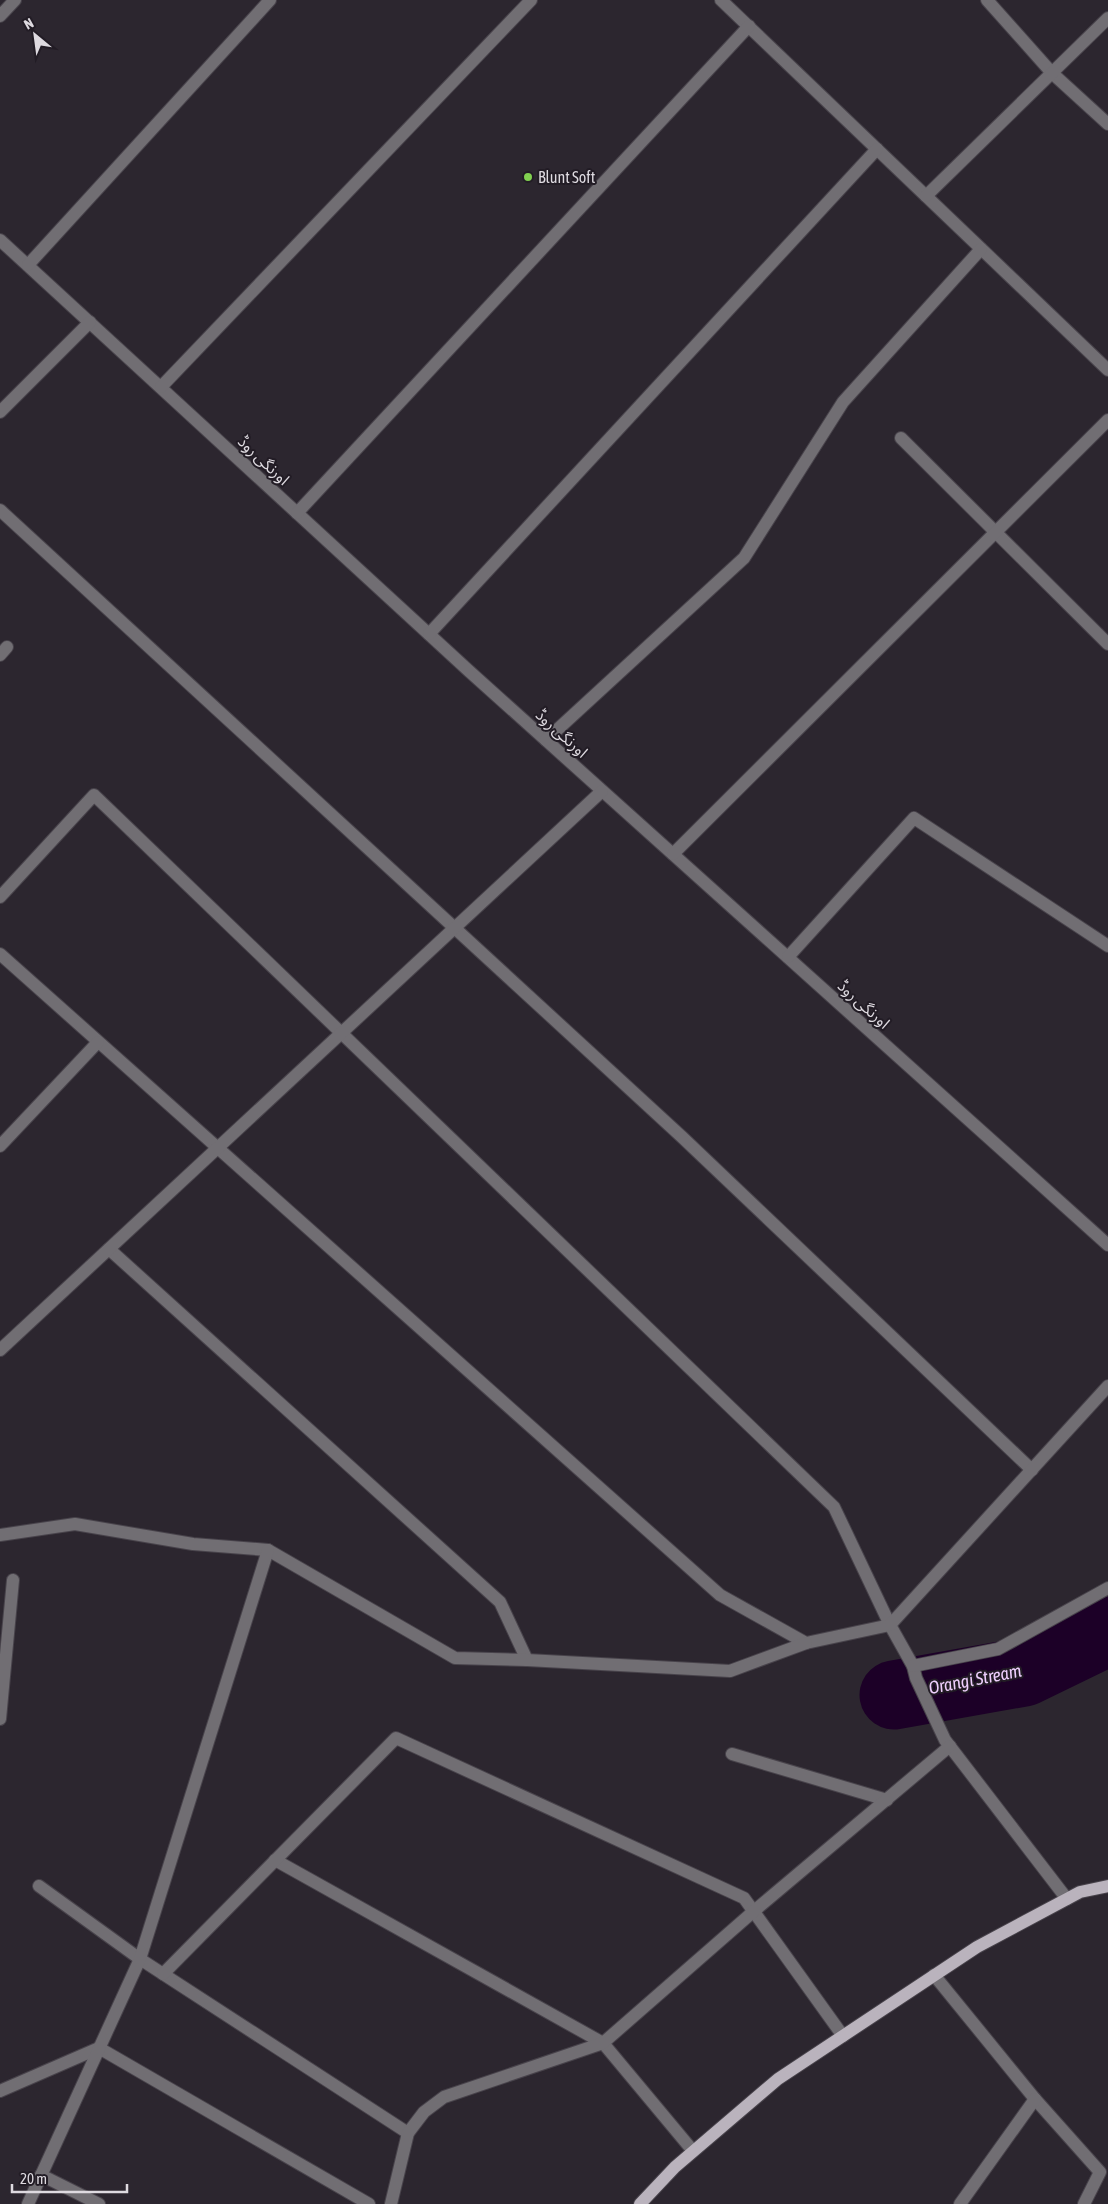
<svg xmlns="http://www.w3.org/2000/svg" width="1108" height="2204" font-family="'Asap Condensed','Noto Sans Arabic',sans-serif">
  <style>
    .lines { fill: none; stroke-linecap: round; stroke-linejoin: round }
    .river { stroke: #1c0027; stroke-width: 69 }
    .minor-casing { stroke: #48434b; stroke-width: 14 }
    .major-casing { stroke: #48434b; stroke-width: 14 }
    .minor { stroke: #716e73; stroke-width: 12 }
    .major { stroke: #bab3bd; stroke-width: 12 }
    .poi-dot { fill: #81d050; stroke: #221c25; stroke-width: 2 }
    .labels { text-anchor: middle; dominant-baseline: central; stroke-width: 4; stroke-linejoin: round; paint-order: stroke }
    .poi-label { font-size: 16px; fill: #dedae0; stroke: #221c25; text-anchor: start }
    .street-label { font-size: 16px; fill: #dedae0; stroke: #221c25 }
    .water-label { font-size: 18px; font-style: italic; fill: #eecffd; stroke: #221c25 }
  </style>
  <rect width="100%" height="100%" fill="#2c262f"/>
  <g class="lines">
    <path class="river" d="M894 1695 1024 1672 1108 1631"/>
    <g class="minor-casing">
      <g id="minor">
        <path d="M721 0 1108 370"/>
        <path d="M987 0 1052 73 1108 124"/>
        <path d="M0 16 15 0"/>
        <path d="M926 196 1108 18"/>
        <path d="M0 240 469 671 1108 1245"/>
        <path d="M28 265 270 0"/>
        <path d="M161 387 531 0"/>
        <path d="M0 412 90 322"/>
        <path d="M901 438 1108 644"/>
        <path d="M0 510 682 1137 1032 1470"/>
        <path d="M297 513 749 26"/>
        <path d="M429 634 877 149"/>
        <path d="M0 655 7 647"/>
        <path d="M546 740 744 558 843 402 981 249"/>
        <path d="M673 854 1108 420"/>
        <path d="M0 897 94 795 834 1507 890 1625 913 1666 916 1678 945 1740 1067 1899"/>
        <path d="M0 954 720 1595 806 1643 890 1625 1108 1386"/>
        <path d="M788 957 914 818 1108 946"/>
        <path d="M0 1146 98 1042"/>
        <path d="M109 1249 500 1602 527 1660 730 1671 806 1643"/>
        <path d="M0 1350 602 791"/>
        <path d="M0 1535 75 1524 193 1544 268 1550 455 1658 527 1660"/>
        <path d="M913 1666 998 1649 1108 1588"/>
        <path d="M0 1719 13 1580"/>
        <path d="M732 1754 887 1800"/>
        <path d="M275 1860 603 2043 693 2151"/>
        <path d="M39 1886 140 1959 408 2133"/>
        <path d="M163 1974 396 1738 744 1898 843 2036"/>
        <path d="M934 1975 1035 2099 1100 2172 1084 2204"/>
        <path d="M0 2091 99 2048 369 2204"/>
        <path d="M41 2175 99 2204"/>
        <path d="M28 2204 140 1959 268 1550"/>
        <path d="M391 2204 408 2133 424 2112 444 2097 603 2043 754 1911 950 1746"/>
        <path d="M960 2204 1035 2099"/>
      </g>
    </g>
    <g class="major-casing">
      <path id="major" d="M640 2204 675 2167 778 2079 977 1947 1080 1892 1108 1886"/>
    </g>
    <use href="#minor" class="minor"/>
    <use href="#major" class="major"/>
  </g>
  <circle class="poi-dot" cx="528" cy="177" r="5"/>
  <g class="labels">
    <g class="poi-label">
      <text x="538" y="177">Blunt Soft</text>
    </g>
    <g class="street-label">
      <text transform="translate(264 460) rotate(43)">اورنگی روڈ</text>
      <text transform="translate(562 733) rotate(42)">اورنگی روڈ</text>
      <text transform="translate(864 1004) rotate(42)">اورنگی روڈ</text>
    </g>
    <g class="water-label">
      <text transform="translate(975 1679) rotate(-11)">Orangi Stream</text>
    </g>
  </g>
  <g transform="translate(35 35) rotate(331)" stroke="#221c25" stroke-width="4" paint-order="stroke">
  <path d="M0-4L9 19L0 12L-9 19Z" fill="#dedae0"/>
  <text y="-8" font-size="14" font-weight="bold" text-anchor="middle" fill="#dedae0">N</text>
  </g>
  <path d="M12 2184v8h115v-8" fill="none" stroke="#dedae0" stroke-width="2.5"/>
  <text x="20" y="2184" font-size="15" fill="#dedae0" stroke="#221c25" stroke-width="4" paint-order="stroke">20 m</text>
</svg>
